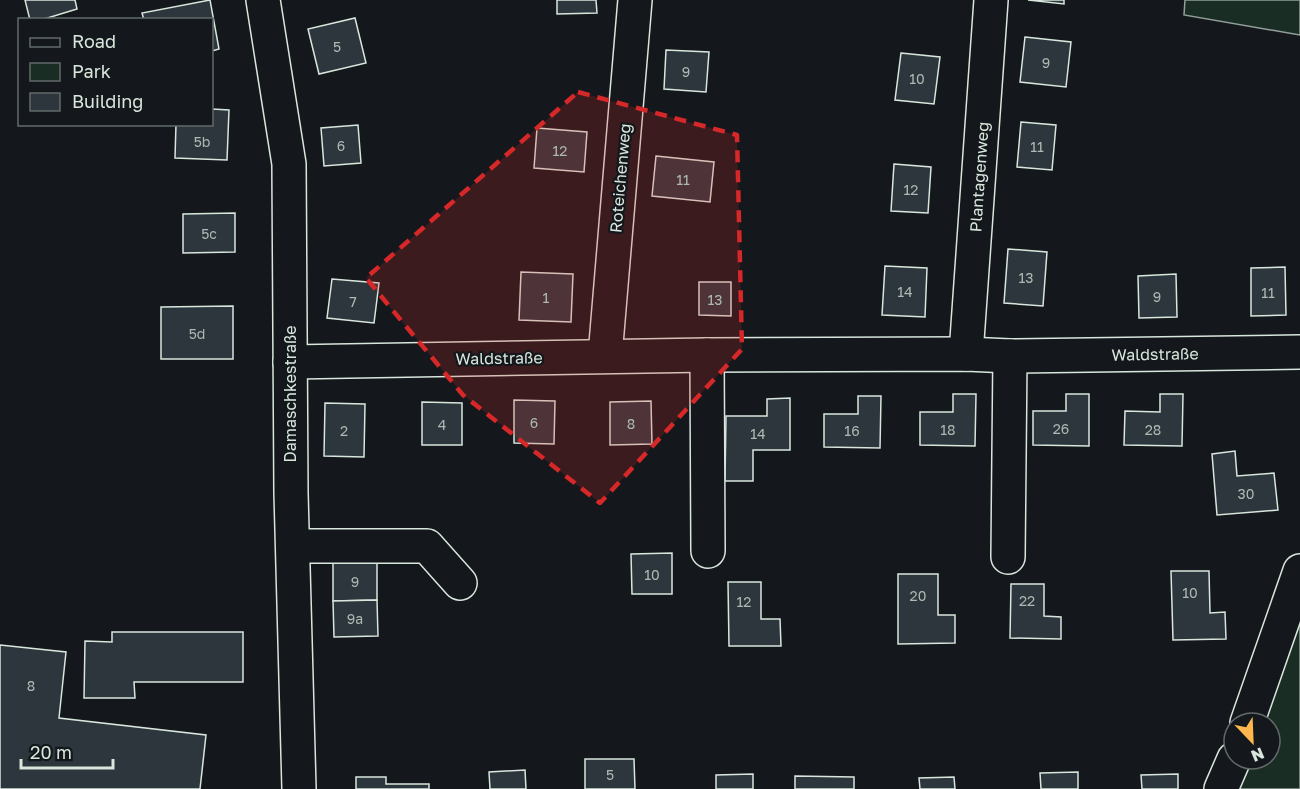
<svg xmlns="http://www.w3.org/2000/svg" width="1300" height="789" font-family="'Golos Text',sans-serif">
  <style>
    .green { fill: #1a2d24; stroke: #939e99; stroke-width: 1.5 }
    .building { fill: #2c363c; stroke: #d8e6dc; stroke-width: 1.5 }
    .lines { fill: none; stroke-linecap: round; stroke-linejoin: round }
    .minor-casing { stroke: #d8e6dc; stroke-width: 36 }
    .minor { stroke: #14181c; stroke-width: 33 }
    .marked { fill: #d62828; fill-opacity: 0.2; stroke: #d62828; stroke-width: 4.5; stroke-dasharray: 12 8; stroke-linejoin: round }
    .labels { text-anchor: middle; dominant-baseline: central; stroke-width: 4.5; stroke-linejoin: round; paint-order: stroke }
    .number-label { font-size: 14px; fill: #adbab4 }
    .street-label { font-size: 16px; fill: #d8e6dc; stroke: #14181c }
  </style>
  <rect width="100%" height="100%" fill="#14181c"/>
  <g class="green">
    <path d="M1185 0H1300V35L1184 15Z"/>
    <path d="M1300 571V789H1221L1234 759H1270V723H1247Z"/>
  </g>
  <g class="building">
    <path d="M25 0H75L77 9 41 20H30Z"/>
    <path d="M210 0 219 49 212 51V20H144L142 13Z"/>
    <path d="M557 0H596L597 13 557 14Z"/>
    <path d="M1028 0H1064V4Z"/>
    <path d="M355 18 366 63 319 74 308 29Z"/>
    <path d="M1025 37 1071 42 1066 87 1020 82Z"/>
    <path d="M666 50 709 52 706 92 664 89Z"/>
    <path d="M901 53 940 57 934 104 895 100Z"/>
    <path d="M212 109 229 110 227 160 175 158 176 124H212Z"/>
    <path d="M1021 122 1056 125 1052 170 1017 167Z"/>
    <path d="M358 125 361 163 324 166 321 128Z"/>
    <path d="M537 128 587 132 584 172 534 168Z"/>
    <path d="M656 156 714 162 710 202 652 196Z"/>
    <path d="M894 164 931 167 928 213 891 211Z"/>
    <path d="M235 213V252L183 253V214Z"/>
    <path d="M1008 249 1047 252 1043 306 1004 303Z"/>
    <path d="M885 266 927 268 925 317 882 315Z"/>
    <path d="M1285 267 1286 315 1251 316V268Z"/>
    <path d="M521 272 573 274 571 322 519 320Z"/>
    <path d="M1176 274 1177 317 1139 318 1138 276Z"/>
    <path d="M332 279 379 283 374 323 327 318Z"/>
    <path d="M699 282H731V316L699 315Z"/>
    <path d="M233 306V359H161V307Z"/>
    <path d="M953 394H976L975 446 920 445V412H953Z"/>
    <path d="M1066 394H1089V446L1033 445V411H1066Z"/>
    <path d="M1160 394H1183L1182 446 1124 445 1125 411 1160 412Z"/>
    <path d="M858 396H881L880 448 824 447V414H858Z"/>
    <path d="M790 398V450H753V481H725L726 416H767V399Z"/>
    <path d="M514 400 555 401 554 444 514 443Z"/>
    <path d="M651 401 652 444 610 445V402Z"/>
    <path d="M422 402 462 403V445H422Z"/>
    <path d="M325 403 365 404 364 457 324 456Z"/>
    <path d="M1235 451 1237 476 1274 473 1278 510 1217 515 1212 454Z"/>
    <path d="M672 553V594H632L631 554Z"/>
    <path d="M377 562V600L333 601V563Z"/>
    <path d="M1171 571H1209L1210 613 1225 612 1226 639 1173 640Z"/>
    <path d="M898 574H938V615H955V643L898 644Z"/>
    <path d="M728 582H761V619H780L781 646H729Z"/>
    <path d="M1011 584H1044V616L1061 617V639L1010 638Z"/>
    <path d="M377 600 378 636 334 637 333 601Z"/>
    <path d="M112 632H243V682H134L135 698H84L85 641 112 642Z"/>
    <path d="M0 645 66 652 59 718 206 735 200 789H0Z"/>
    <path d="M585 759H634L635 789H585Z"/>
    <path d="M525 770 526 789H490L489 772Z"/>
    <path d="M1078 772V789H1041L1040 773Z"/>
    <path d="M753 774V789H716V775Z"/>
    <path d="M1178 774V789H1142L1141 775Z"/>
    <path d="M795 776 854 777V789H795Z"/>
    <path d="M356 777H386V784H429V789H356Z"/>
    <path d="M954 777 955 789H920L919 778Z"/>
  </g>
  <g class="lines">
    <g class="minor-casing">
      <g id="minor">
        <path d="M263 0 289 164 291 493 299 789"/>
        <path d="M966 354 991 0"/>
        <path d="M707 355 708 551"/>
        <path d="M605 356 635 0"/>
        <path d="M290 362 707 355 966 354 1010 356 1300 352"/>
        <path d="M293 546H427L460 583"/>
        <path d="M1008 557 1010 356"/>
        <path d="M1247 723 1300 571"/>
        <path d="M1221 789 1234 759"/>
      </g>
    </g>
    <use href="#minor" class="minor"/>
  </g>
  <path class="marked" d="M578 92 737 135 742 349 600 503 463 395 366 278Z"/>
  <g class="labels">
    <g class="number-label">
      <text x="337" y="46">5</text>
      <text x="1046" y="62">9</text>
      <text x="686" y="71">9</text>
      <text x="917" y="78">10</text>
      <text x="202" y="141">5b</text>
      <text x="341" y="145">6</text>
      <text x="1037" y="146">11</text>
      <text x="560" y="150">12</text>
      <text x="683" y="179">11</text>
      <text x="911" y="189">12</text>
      <text x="209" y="233">5c</text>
      <text x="1026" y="277">13</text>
      <text x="905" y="291">14</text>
      <text x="1268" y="292">11</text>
      <text x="1157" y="296">9</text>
      <text x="546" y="297">1</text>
      <text x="715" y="299">13</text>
      <text x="353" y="301">7</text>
      <text x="197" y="333">5d</text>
      <text x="534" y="422">6</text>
      <text x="631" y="423">8</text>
      <text x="442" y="424">4</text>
      <text x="1061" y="428">26</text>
      <text x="948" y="429">18</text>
      <text x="1153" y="429">28</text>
      <text x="344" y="430">2</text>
      <text x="852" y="430">16</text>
      <text x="758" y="433">14</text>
      <text x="1246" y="493">30</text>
      <text x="652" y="574">10</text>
      <text x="355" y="581">9</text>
      <text x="1190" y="592">10</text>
      <text x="918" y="595">20</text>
      <text x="1027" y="600">22</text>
      <text x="744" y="601">12</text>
      <text x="355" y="618">9a</text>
      <text x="31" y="685">8</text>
      <text x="610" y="774">5</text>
    </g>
    <g class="street-label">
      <text transform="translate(979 177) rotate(-86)">Plantagenweg</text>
      <text transform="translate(620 178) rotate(-85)">Roteichenweg</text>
      <text transform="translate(1155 354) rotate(-1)">Waldstraße</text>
      <text transform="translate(499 358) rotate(-1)">Waldstraße</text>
      <text transform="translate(290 394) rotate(-90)">Damaschkestraße</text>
    </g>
  </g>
  <rect x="18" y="18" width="195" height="108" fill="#14181c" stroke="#626a69" stroke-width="1.5"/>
  <rect x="30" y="38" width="30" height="9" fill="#14181c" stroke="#626a69" stroke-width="1.5"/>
  <text x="72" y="48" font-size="18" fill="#d8e6dc">Road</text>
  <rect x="30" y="63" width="30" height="18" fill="#1a2d24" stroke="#626a69" stroke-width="1.5"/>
  <text x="72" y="78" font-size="18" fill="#d8e6dc">Park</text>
  <rect x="30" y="93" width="30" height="18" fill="#2c363c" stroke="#626a69" stroke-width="1.5"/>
  <text x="72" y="108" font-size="18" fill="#d8e6dc">Building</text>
  <g transform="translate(1252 741) rotate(157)"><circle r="28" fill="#14181c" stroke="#626a69" stroke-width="1.5"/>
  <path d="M0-4.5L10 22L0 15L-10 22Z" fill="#ffb74d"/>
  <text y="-9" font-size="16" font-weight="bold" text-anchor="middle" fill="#d8e6dc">N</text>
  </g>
  <path d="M21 759v9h92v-9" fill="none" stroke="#d8e6dc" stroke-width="3"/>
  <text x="30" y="759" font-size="18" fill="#d8e6dc" stroke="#14181c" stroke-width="4.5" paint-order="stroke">20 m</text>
</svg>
